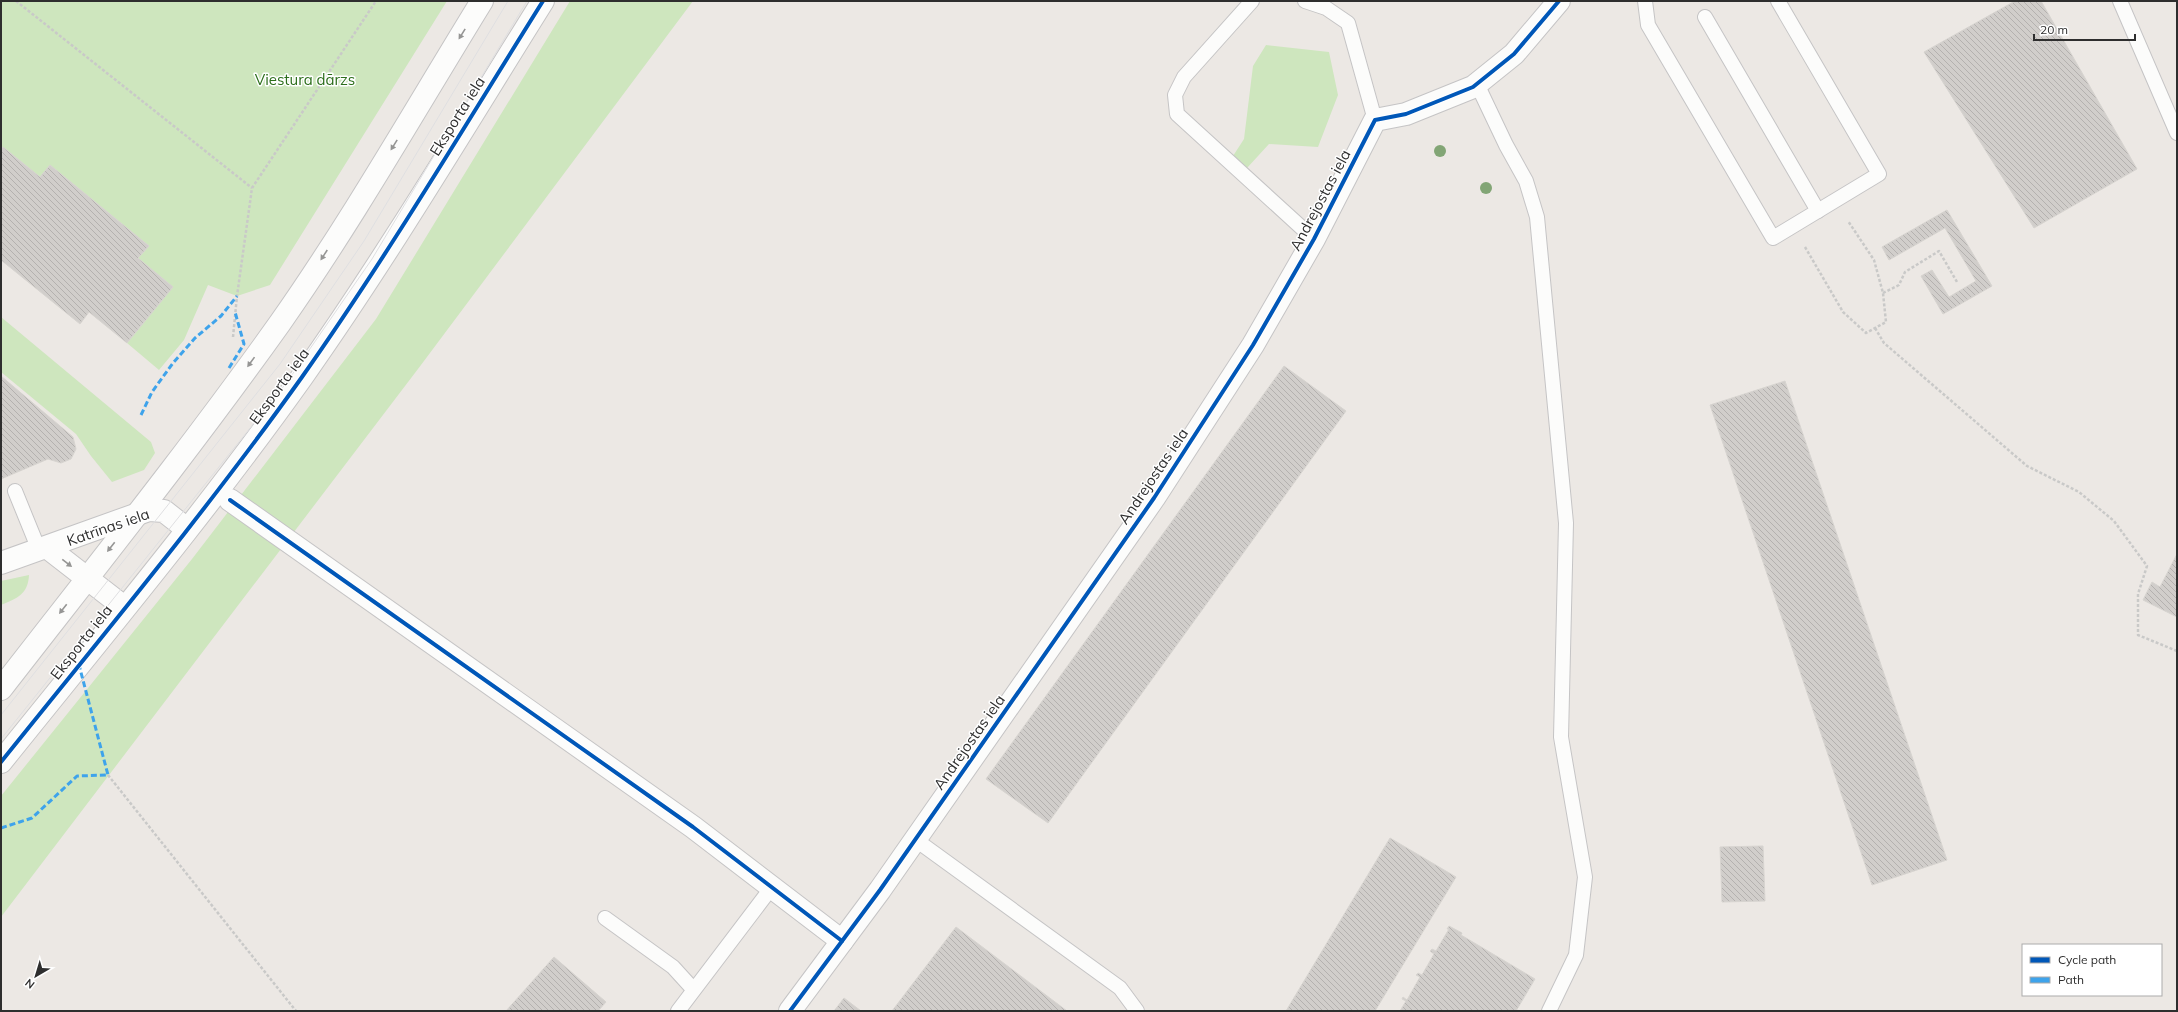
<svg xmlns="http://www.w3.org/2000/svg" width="2178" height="1012" font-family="Mulish,sans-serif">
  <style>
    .grass { fill: #cee6be }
    .building { fill: url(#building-back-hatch); stroke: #d7d4d0 }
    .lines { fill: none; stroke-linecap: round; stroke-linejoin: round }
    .service-casing { stroke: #c5c4c5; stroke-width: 16 }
    .minor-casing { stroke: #c5c4c5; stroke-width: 24 }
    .tertiary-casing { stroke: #c5c4c5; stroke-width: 24 }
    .path { stroke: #c9c9c8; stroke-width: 2.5; stroke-dasharray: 3 2; stroke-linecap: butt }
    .service { stroke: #fcfcfb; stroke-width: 14 }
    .minor { stroke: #fcfcfb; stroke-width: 22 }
    .tertiary { stroke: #fcfcfb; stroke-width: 22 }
    .tram { stroke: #dfdfe1; stroke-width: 1 }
    .quiet { stroke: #3ea3eb; stroke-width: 3; stroke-dasharray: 6 3; stroke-linecap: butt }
    .cycleway-casing { stroke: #fff; stroke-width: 6 }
    .cycleway { stroke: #0057b8; stroke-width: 4 }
    .tree { fill: #82a575 }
    .oneway { fill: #959594 }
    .labels { text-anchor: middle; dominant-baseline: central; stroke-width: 3; stroke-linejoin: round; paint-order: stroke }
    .park-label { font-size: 15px; fill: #2c6e1b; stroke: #fff }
    .street-label { font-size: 15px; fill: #2e2e2e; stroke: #fff }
  </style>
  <defs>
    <pattern id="building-back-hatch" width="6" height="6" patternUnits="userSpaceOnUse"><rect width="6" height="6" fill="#d1cecb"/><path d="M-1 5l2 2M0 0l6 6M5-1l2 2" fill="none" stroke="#b4b1af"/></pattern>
  </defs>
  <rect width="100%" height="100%" fill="#ece8e4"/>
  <g class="grass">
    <path d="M1 1H447L270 285 237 296 208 285 184 340 159 370 127 343 173 287 138 258 149 246 50 165 40 177 3 147 1 149Z"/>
    <path d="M570 1H693L421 365 1 917V796L192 559 376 319Z"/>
    <path d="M1266 45 1329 52 1338 95 1318 147 1269 144 1247 168 1233 156 1244 139 1253 66Z"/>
    <path d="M1 317 151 442 155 453 144 470 112 482 91 456 76 434 1 372Z"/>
    <path d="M29 575C28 594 18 598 1 605V581Z"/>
  </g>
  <g class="building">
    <path d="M2015 1H2041L2137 169 2034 228 1924 52Z"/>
    <path d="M3 147 40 177 50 165 149 246 138 258 173 287 127 343 89 312 80 324 1 260V149Z"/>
    <path d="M1947 210 1992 286 1943 314 1921 276 1932 270 1949 297 1976 281 1945 228 1889 260 1882 247Z"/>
    <path d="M1284 366 1346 411 1048 823 986 779Z"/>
    <path d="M1 376 73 437 76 449 71 459 61 463 48 459 1 479Z"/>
    <path d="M1785 381 1947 860 1872 885 1710 405Z"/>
    <path d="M2177 554V617L2143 600 2152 582 2160 587Z"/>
    <path d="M1390 838 1456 877 1375 1011H1286Z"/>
    <path d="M1763 846 1765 901 1722 902 1720 847Z"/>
    <path d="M1449 926 1462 933 1461 935 1535 979 1516 1011H1400L1406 1001 1402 999 1403 997 1407 1000 1420 977 1416 975 1418 973 1422 975 1434 954 1430 951 1432 949 1436 951 1449 929H1447Z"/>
    <path d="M956 927 1067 1011H892Z"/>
    <path d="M554 957 606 1002 598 1011H506Z"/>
    <path d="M844 998 861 1011H834Z"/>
  </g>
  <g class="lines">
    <g class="service-casing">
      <g id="service">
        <path d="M1252 1 1184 77 1175 95 1177 114 1314 239"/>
        <path d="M1305 1 1326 8 1348 23 1375 120"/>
        <path d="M1645 1 1648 25 1773 238 1879 174 1778 1"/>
        <path d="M2120 1 2177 133"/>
        <path d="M1705 17 1818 211"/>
        <path d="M1477 84 1506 145 1526 181 1537 217 1566 523 1561 737 1585 877 1576 955 1549 1011"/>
        <path d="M15 491 39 550"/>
        <path d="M916 840 1120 988 1137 1011"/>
        <path d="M605 918 673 967 693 989"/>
        <path d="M678 1011 772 887"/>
      </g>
    </g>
    <g class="minor-casing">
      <g id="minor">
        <path d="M230 500 693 827 842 941"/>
        <path d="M48 548 124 607"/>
        <path d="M1 563 149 510 164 511 187 529"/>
        <path d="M790 1011 880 890 1154 498 1253 345 1314 239 1375 120 1406 114 1473 87 1514 54 1559 1"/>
      </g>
    </g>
    <g class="tertiary-casing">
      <g id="tertiary">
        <path d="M1 689C95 568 191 448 280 323 353 219 416 108 482 1"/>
        <path d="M1 762C103 635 208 509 302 377 388 255 464 127 543 1"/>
      </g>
    </g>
    <g class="path">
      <path d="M16 1 252 188"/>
      <path d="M1805 247 1843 312 1866 333 1886 322 1883 293 1874 260 1848 221"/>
      <path d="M1883 293 1899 285 1905 272 1939 251 1957 282"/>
      <path d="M1875 328 1884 343 2027 466 2079 492 2114 521 2147 566 2138 594V635L2177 651"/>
      <path d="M233 337 237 296 252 188 376 1"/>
      <path d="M108 775 296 1011"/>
    </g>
    <use href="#service" class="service"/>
    <use href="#minor" class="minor"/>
    <use href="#tertiary" class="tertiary"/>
    <g class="tram">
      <path d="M1 715 280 364 364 241 508 1"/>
      <path d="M1 739 287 382 372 259 527 1"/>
    </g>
    <g class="quiet">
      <path d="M229 368 244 344 235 312"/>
      <path d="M141 415 152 392 173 363 195 338 221 316 237 296"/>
      <path d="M1 828 32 818 77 776 108 775 79 665"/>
    </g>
    <g class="cycleway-casing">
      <g id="cycleway">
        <path d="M230 500 693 827 842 941"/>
        <path d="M1 762C103 635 208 509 302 377 388 255 464 127 543 1"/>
        <path d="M790 1011 880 890 1154 498 1253 345 1314 239 1375 120 1406 114 1473 87 1514 54 1559 1"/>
      </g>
    </g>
    <use href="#cycleway" class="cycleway"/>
  </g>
  <g class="tree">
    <circle cx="1440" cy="151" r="6"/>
    <circle cx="1486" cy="188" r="6"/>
  </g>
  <defs><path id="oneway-solid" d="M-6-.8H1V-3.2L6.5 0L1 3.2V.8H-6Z"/></defs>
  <g class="oneway">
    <use href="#oneway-solid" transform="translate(462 34) rotate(122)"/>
    <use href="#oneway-solid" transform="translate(394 145) rotate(122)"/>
    <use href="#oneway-solid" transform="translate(324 255) rotate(123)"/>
    <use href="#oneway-solid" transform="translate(251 362) rotate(126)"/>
    <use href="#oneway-solid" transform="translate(111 547) rotate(128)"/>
    <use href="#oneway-solid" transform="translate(67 563) rotate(38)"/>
    <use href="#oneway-solid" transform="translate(63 609) rotate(128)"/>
  </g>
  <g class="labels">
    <g class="park-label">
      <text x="305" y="79">Viestura dārzs</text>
    </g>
    <g class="street-label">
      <text transform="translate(457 116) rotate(-58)">Eksporta iela</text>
      <text transform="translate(1320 200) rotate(-62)">Andrejostas iela</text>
      <text transform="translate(279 386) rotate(-54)">Eksporta iela</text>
      <text transform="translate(1153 476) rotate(-56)">Andrejostas iela</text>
      <text transform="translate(108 527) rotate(-19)">Katrīnas iela</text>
      <text transform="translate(81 642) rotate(-52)">Eksporta iela</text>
      <text transform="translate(969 742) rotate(-55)">Andrejostas iela</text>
    </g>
  </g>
  <rect width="2178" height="1012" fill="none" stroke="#2e2e2e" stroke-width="4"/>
  <rect x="2022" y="944" width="140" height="52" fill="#ffffff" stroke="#ababab"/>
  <rect x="2030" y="957" width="20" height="6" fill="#0057b8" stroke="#ababab"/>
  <text x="2058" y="964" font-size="12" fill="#2e2e2e">Cycle path</text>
  <rect x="2030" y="977" width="20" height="6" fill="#3ea3eb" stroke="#ababab"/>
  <text x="2058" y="984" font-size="12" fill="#2e2e2e">Path</text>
  <g transform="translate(36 976) rotate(218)" stroke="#ffffff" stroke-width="3" paint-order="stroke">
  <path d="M0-3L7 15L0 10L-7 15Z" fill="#2e2e2e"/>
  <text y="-6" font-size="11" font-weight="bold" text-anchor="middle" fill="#2e2e2e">N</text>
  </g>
  <path d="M2034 34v6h101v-6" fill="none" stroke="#2e2e2e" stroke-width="2"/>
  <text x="2040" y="34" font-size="12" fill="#2e2e2e" stroke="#ffffff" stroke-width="3" paint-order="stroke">20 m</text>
</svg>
